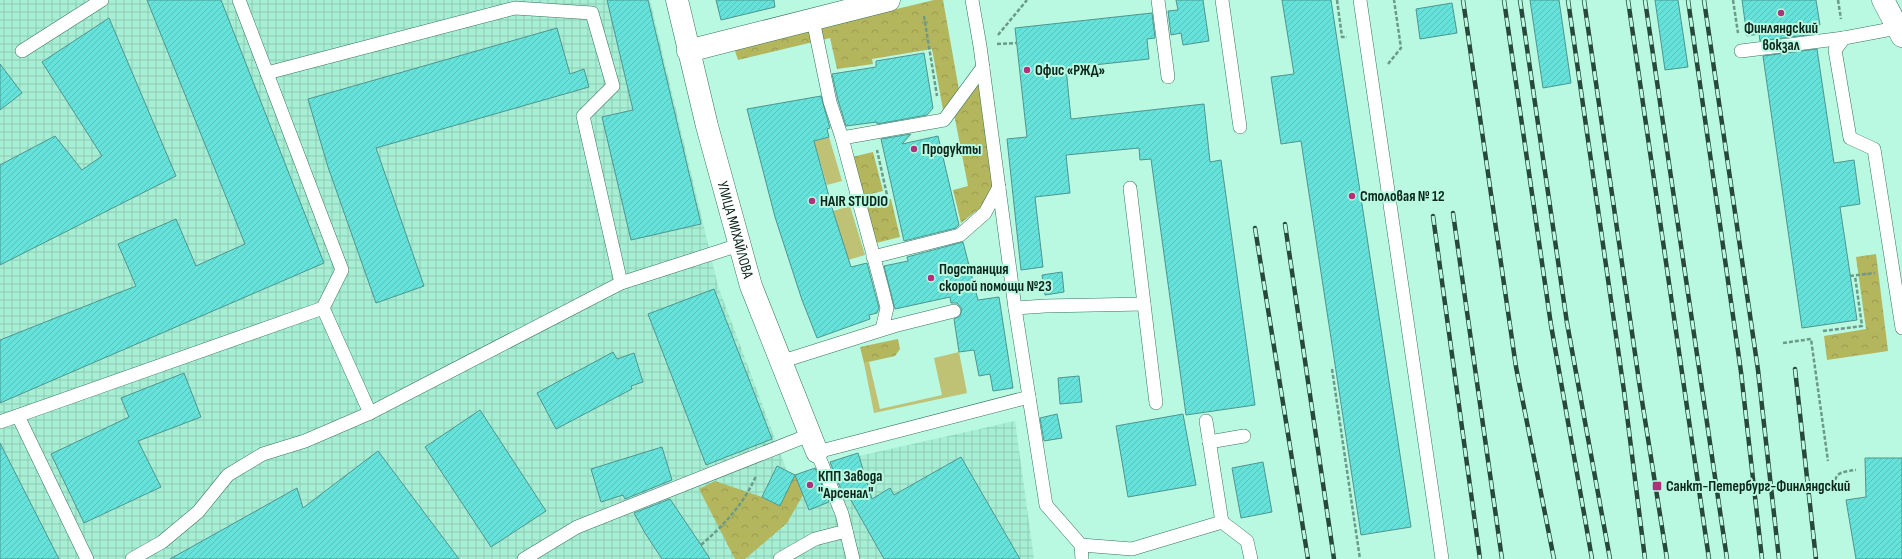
<svg xmlns="http://www.w3.org/2000/svg" width="1902" height="559" font-family="'Sofia Sans Condensed',sans-serif">
  <style>
    .industrial { fill: url(#industrial-grid) }
    .green { fill: #bfc175 }
    .forest { fill: url(#forest-crowns) }
    .building { fill: url(#building-hatch); stroke: #4f9590 }
    .lines { fill: none; stroke-linecap: round; stroke-linejoin: round }
    .lane-casing { stroke: #37735f; stroke-width: 14 }
    .street-casing { stroke: #37735f; stroke-width: 23 }
    .secondary-casing { stroke: #37735f; stroke-width: 23 }
    .path { stroke: #6b9a89; stroke-width: 2.5; stroke-dasharray: 4 2; stroke-linecap: butt }
    .lane { stroke: #fff; stroke-width: 13 }
    .street { stroke: #fff; stroke-width: 22 }
    .secondary { stroke: #fff; stroke-width: 22 }
    .rail-casing { stroke: #28483c; stroke-width: 4.5 }
    .rail { stroke: #b9f8e1; stroke-width: 3; stroke-dasharray: 9; stroke-linecap: butt }
    .poi-dot { fill: #b1307b; stroke: #b9f8e1; stroke-width: 1.5 }
    .labels { text-anchor: middle; dominant-baseline: central; stroke-width: 4; stroke-linejoin: round; paint-order: stroke }
    .poi-label { font-size: 15px; font-weight: bold; fill: #0b251c; stroke: #b9f8e1; text-anchor: start }
    .street-label { font-size: 15px; fill: #0b251c; stroke: #b9f8e1 }
  </style>
  <defs>
    <pattern id="industrial-grid" width="8" height="8" patternUnits="userSpaceOnUse"><rect width="8" height="8" fill="#a6eed4"/><path d="M0 4h8M4 0v8" fill="none" stroke="#8eccb5"/></pattern>
    <pattern id="forest-crowns" width="20" height="18" patternUnits="userSpaceOnUse"><rect width="20" height="18" fill="#b4b65e"/><path d="M2 6a3 3 0 1 1 6 0M12 15a3 3 0 1 1 6 0" fill="none" stroke="#999c51"/></pattern>
    <pattern id="building-hatch" width="6" height="6" patternUnits="userSpaceOnUse"><rect width="6" height="6" fill="#65e2da"/><path d="M-1 1l2-2M0 6l6-6M5 7l2-2" fill="none" stroke="#56c2ba"/></pattern>
  </defs>
  <rect width="100%" height="100%" fill="#b9f8e1"/>
  <path class="industrial" d="M0 0H650L718 286 787 471 795 475 858 453 859 456 1015 421 1034 559H0Z"/>
  <g class="green">
    <path d="M829 137 842 181 827 185 814 141Z"/>
    <path d="M850 206 865 255 848 260 833 211Z"/>
    <path d="M959 352 967 393 874 413 864 363 869 362 880 409 942 395 934 358Z"/>
  </g>
  <g class="forest">
    <path d="M934 0H943L959 90 943 110 932 49 872 59 873 64 837 69 830 38 738 60 734 48Z"/>
    <path d="M979 84 995 189 980 208 961 223 953 190 968 186 954 114Z"/>
    <path d="M873 152 883 191 862 196 852 157Z"/>
    <path d="M891 199 900 237 876 243 866 205Z"/>
    <path d="M1876 254 1888 351 1827 360 1824 336 1866 329 1856 257Z"/>
    <path d="M898 339 900 349 895 356 864 363 860 347Z"/>
    <path d="M795 475 803 495 787 523 745 559H735L699 489 715 481 762 497 780 506Z"/>
  </g>
  <g class="building">
    <path d="M147 0H221L324 263 0 403V340L136 286 118 244 176 219 196 266 245 244Z"/>
    <path d="M607 0H648L701 224 631 240 602 117 633 110Z"/>
    <path d="M716 0H774L775 7 721 20Z"/>
    <path d="M1176 0H1203L1209 41 1183 45 1181 33 1171 35 1168 11 1178 10Z"/>
    <path d="M1282 0H1331L1411 527 1361 535 1301 141 1281 144 1271 77 1294 74Z"/>
    <path d="M1530 0H1559L1571 83 1543 88Z"/>
    <path d="M1655 0H1678L1688 67 1665 70Z"/>
    <path d="M1742 0H1816L1820 25 1814 26 1815 34 1760 41 1759 34 1747 36Z"/>
    <path d="M1452 3 1457 33 1420 39 1416 9Z"/>
    <path d="M1152 13 1155 38 1147 39 1149 59 1066 68 1071 119 1204 104 1210 162 1221 160 1255 405 1186 415 1151 159 1140 160 1139 148 1066 155 1070 193 1035 197 1043 267 1021 270 1007 139 1027 137 1015 28Z"/>
    <path d="M109 18 176 176 0 265V165L55 136 82 170 102 156 42 62Z"/>
    <path d="M557 28 570 74 584 69 589 87 376 148 424 286 376 303 328 167 308 99Z"/>
    <path d="M1817 49 1834 163 1854 160 1860 204 1840 207 1857 320 1802 328 1763 56Z"/>
    <path d="M924 53 933 108 927 115 877 124V122L846 126 838 100 832 74 876 67V61Z"/>
    <path d="M0 64 22 93 0 110Z"/>
    <path d="M821 96 830 128 827 129 829 137 814 141 833 211 851 267 867 263 879 308 877 313 869 315 870 319 817 338 802 300 775 217 747 109Z"/>
    <path d="M911 134 902 144 938 136 959 225 956 228 904 241 881 139Z"/>
    <path d="M963 242 978 300 999 297 1013 388 993 391 990 374 979 376 974 350 959 352 954 319 960 316 962 309 957 303H951L950 297 895 309 884 266 908 261 907 257Z"/>
    <path d="M1062 272 1064 292 1045 295 1042 275Z"/>
    <path d="M714 289 772 439 706 465 648 314Z"/>
    <path d="M613 352 617 359 634 353 643 382 631 386 632 389 556 429 537 393Z"/>
    <path d="M184 373 201 417 138 441 161 487 84 523 51 454 129 417 121 398Z"/>
    <path d="M1079 376 1082 402 1060 404 1058 378Z"/>
    <path d="M480 410 546 511 491 547 425 447Z"/>
    <path d="M1057 414 1062 438 1044 441 1040 418Z"/>
    <path d="M1183 414 1196 485 1128 497 1116 426Z"/>
    <path d="M0 443 59 559H0Z"/>
    <path d="M662 447 672 480 625 499 623 495 601 502 591 469Z"/>
    <path d="M378 451 459 559H170L297 488 303 508Z"/>
    <path d="M858 453 872 499 890 488 894 495 961 457 1020 559H884L848 495 844 497 830 462Z"/>
    <path d="M1865 458H1902V559H1856L1846 500 1866 497Z"/>
    <path d="M1263 462 1272 512 1241 518 1232 468Z"/>
    <path d="M777 466 795 475 815 468 829 502 809 510 795 475 780 506 762 497Z"/>
    <path d="M670 499 701 545 710 559H662L645 533 634 513Z"/>
  </g>
  <g class="lines">
    <g class="lane-casing">
      <g id="lane">
        <path d="M239 0 342 270 323 308"/>
        <path d="M1158 0 1168 77"/>
        <path d="M1222 0 1240 127"/>
        <path d="M1360 0 1442 559"/>
        <path d="M813 20 830 102 842 138 882 288 887 308 882 329"/>
        <path d="M1897 28 1844 38 1835 50 1850 138 1874 149 1902 328"/>
        <path d="M22 51 102 0"/>
        <path d="M1741 51 1844 38"/>
        <path d="M267 73 515 8 592 13 613 86 583 116 621 283"/>
        <path d="M842 138 944 120 983 67"/>
        <path d="M1130 188 1156 403"/>
        <path d="M873 257 960 235 985 213 999 187"/>
        <path d="M1015 308 1045 306 1144 304"/>
        <path d="M780 362 894 326 954 311"/>
        <path d="M1029 397 1046 505 1081 545 1132 549 1222 522 1247 541 1251 559"/>
        <path d="M18 416 87 559"/>
        <path d="M1206 421 1222 522"/>
        <path d="M0 422 323 308 370 413"/>
        <path d="M1209 442 1244 436"/>
        <path d="M1081 545 1082 559"/>
        <path d="M132 559 162 542 198 512 228 475 263 454 305 441 370 413 621 283 739 245"/>
        <path d="M524 559 577 527 809 435"/>
        <path d="M780 559 815 539 846 531"/>
        <path d="M853 559 842 514 817 452 1029 397 1015 308 980 46 972 0"/>
      </g>
    </g>
    <g class="street-casing">
      <g id="street">
        <path id="s1" d="M677 0 707 126 751 286 817 452"/>
        <path d="M688 51 889 0"/>
      </g>
    </g>
    <g class="secondary-casing">
      <path id="secondary" d="M1883 0 1902 36"/>
    </g>
    <g class="path">
      <path d="M1337 0 1342 37H1347"/>
      <path d="M1733 0 1738 33"/>
      <path d="M1838 0 1841 19"/>
      <path d="M924 16 937 96"/>
      <path d="M998 35 1027 0"/>
      <path d="M997 44 1017 43"/>
      <path d="M1388 64 1401 48 1394 0"/>
      <path d="M876 197 887 195 877 150"/>
      <path d="M1850 276 1875 273"/>
      <path d="M1823 331 1862 326 1855 276"/>
      <path d="M1783 343 1811 339 1828 461"/>
      <path d="M1332 369 1360 559"/>
      <path d="M1835 492C1833 473 1839 472 1856 470"/>
      <path d="M701 545C725 524 743 505 756 476"/>
    </g>
    <use href="#lane" class="lane"/>
    <use href="#street" class="street"/>
    <use href="#secondary" class="secondary"/>
    <g class="rail-casing">
      <g id="rail">
        <path d="M1463 0 1516 367 1554 559"/>
        <path d="M1504 0 1551 325 1592 559"/>
        <path d="M1520 0 1567 323 1610 559"/>
        <path d="M1568 0 1624 391 1645 559"/>
        <path d="M1584 0 1640 388 1667 559"/>
        <path d="M1628 0 1709 559"/>
        <path d="M1645 0 1727 559"/>
        <path d="M1688 0 1741 372 1762 559"/>
        <path d="M1704 0 1758 370 1779 559"/>
        <path d="M1453 213 1502 559"/>
        <path d="M1433 216 1480 559"/>
        <path d="M1285 224 1334 559"/>
        <path d="M1255 228 1308 559"/>
        <path d="M1795 369 1816 559"/>
      </g>
    </g>
    <use href="#rail" class="rail"/>
  </g>
  <g class="poi-dot">
    <circle cx="1781" cy="13" r="4"/>
    <circle cx="1027" cy="70" r="4"/>
    <circle cx="914" cy="149" r="4"/>
    <circle cx="1352" cy="196" r="4"/>
    <circle cx="812" cy="201" r="4"/>
    <circle cx="931" cy="278" r="4"/>
    <circle cx="810" cy="485" r="4"/>
    <rect x="1652" y="481" width="10" height="10" rx="2"/>
  </g>
  <g class="labels">
    <g class="poi-label">
      <text x="1781" y="28" text-anchor="middle">Финляндский<tspan x="1781" dy="17">вокзал</tspan></text>
      <text x="1035" y="70">Офис «РЖД»</text>
      <text x="922" y="149">Продукты</text>
      <text x="1360" y="196">Столовая № 12</text>
      <text x="820" y="201">HAIR STUDIO</text>
      <text x="939" y="269">Подстанция<tspan x="939" dy="17">скорой помощи №23</tspan></text>
      <text x="818" y="476">КПП Завода<tspan x="818" dy="17">"Арсенал"</tspan></text>
      <text x="1666" y="486">Санкт-Петербург-Финляндский</text>
    </g>
    <g class="street-label">
      <text stroke="none"><textPath href="#s1" startOffset="237">УЛИЦА МИХАЙЛОВА</textPath></text>
    </g>
  </g>
</svg>
